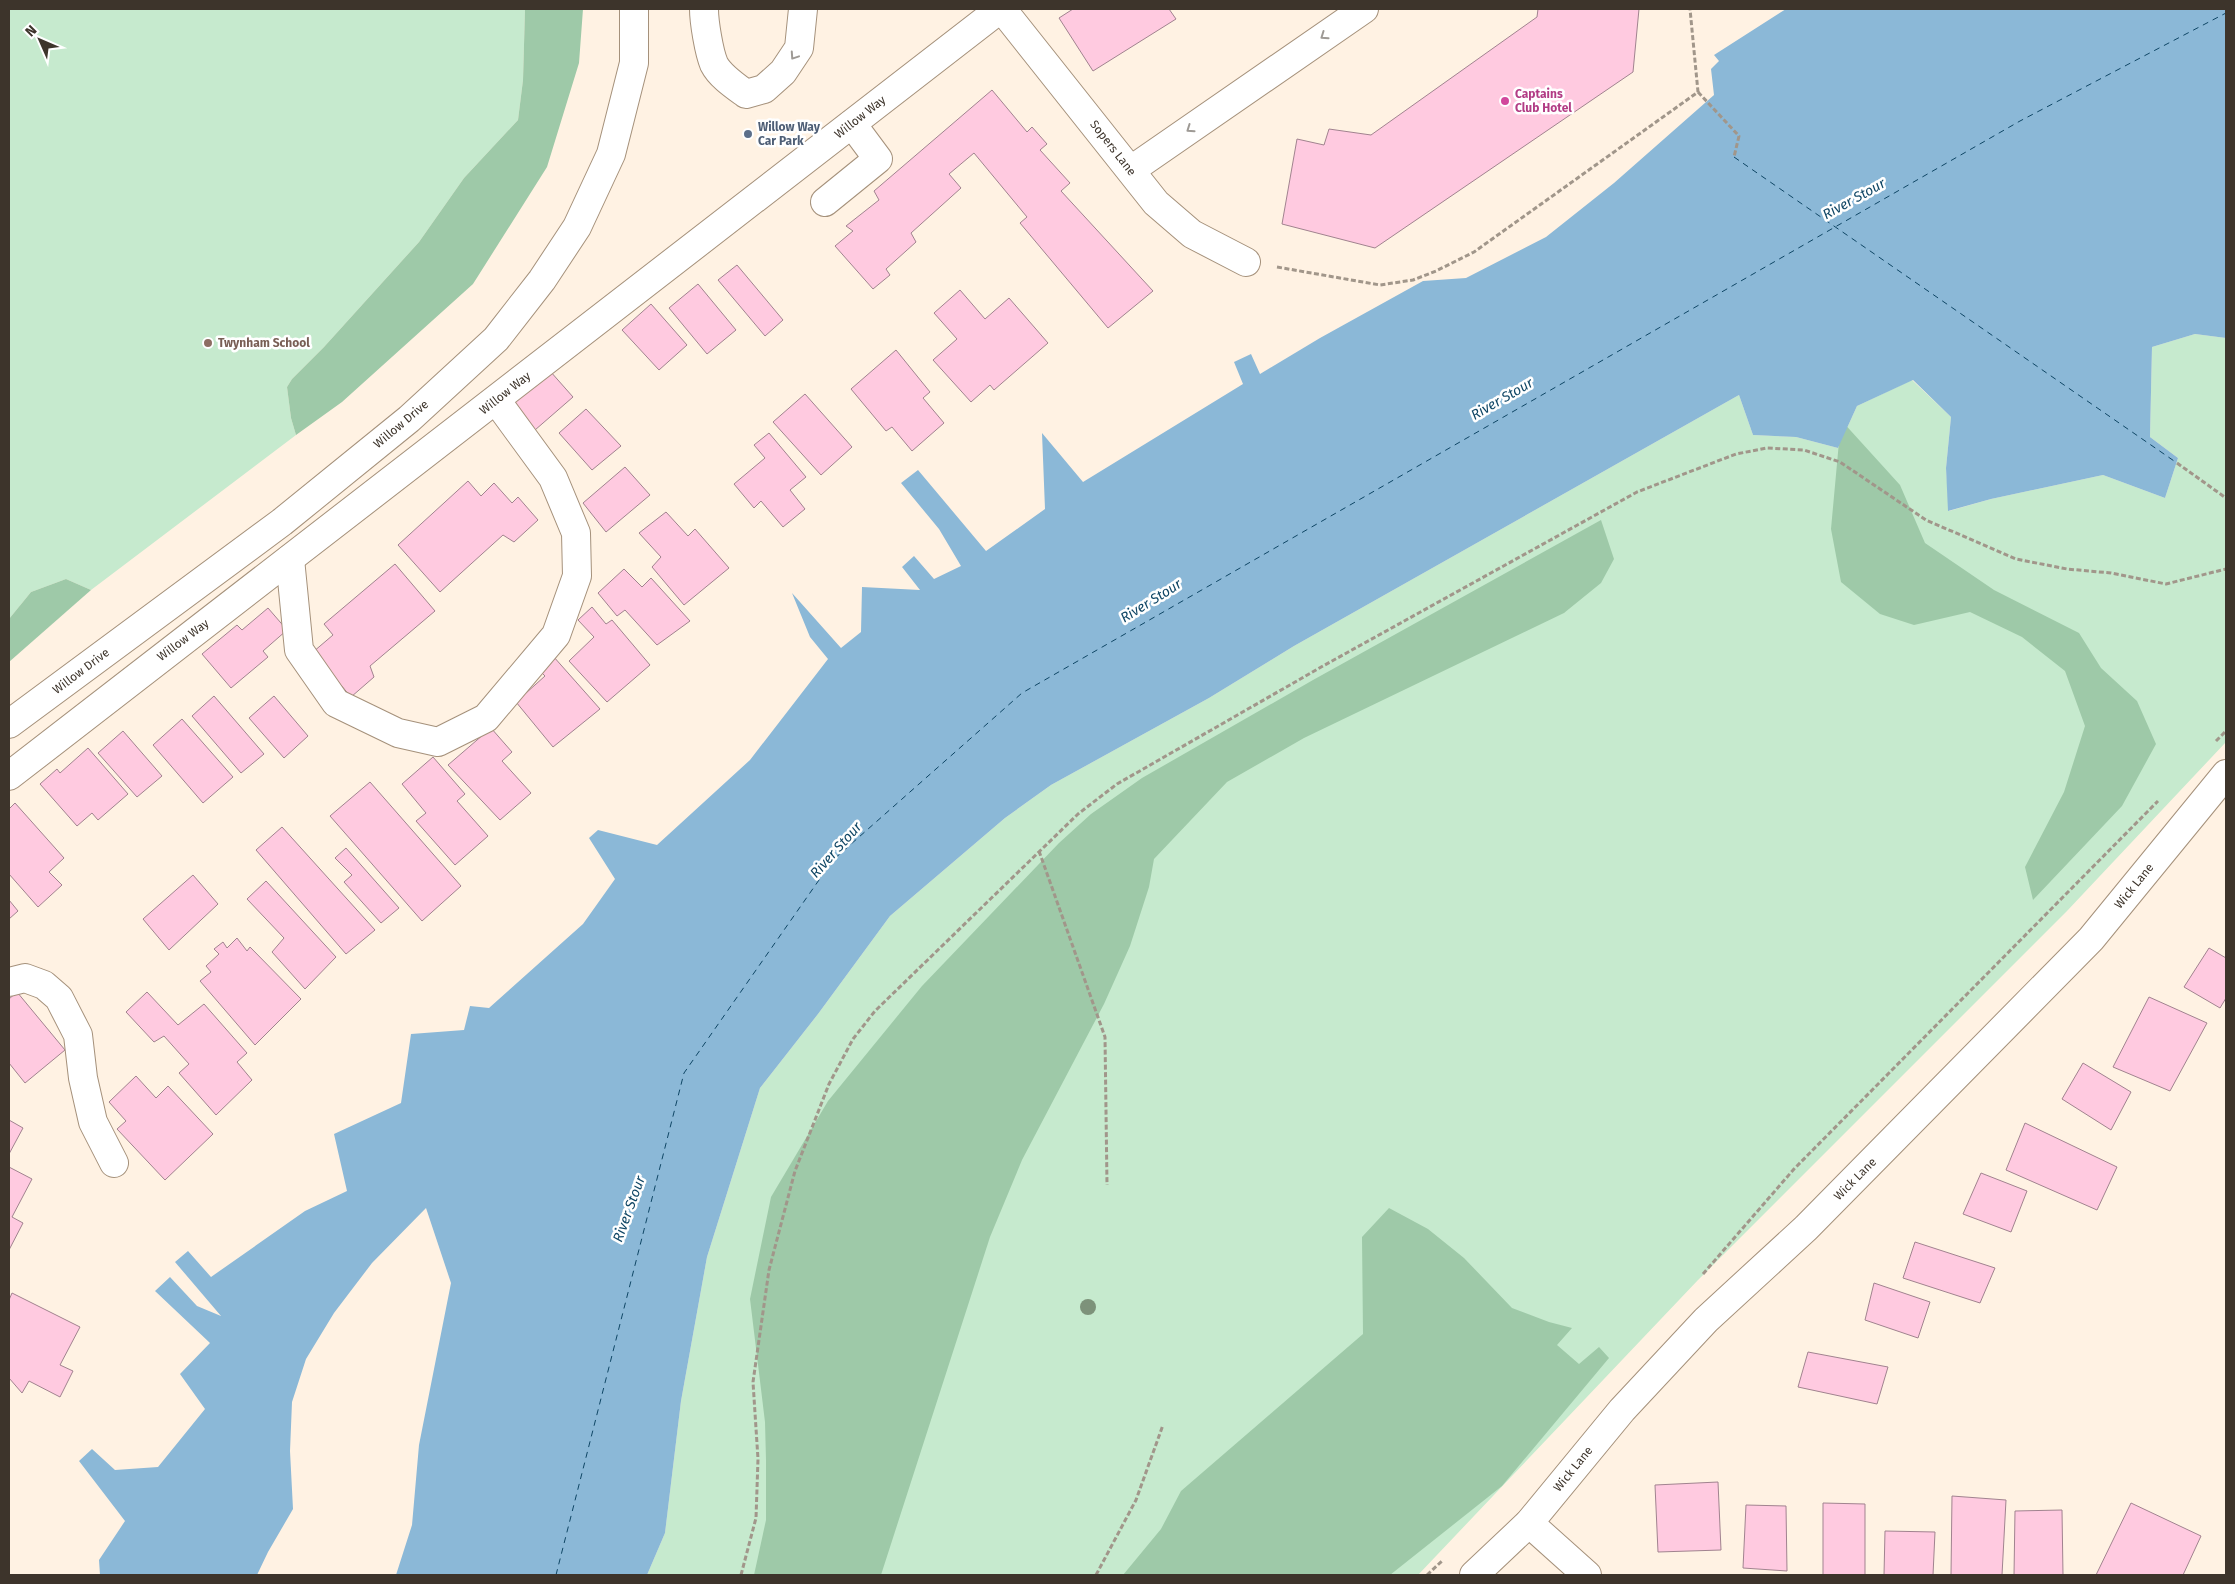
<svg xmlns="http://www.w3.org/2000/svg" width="2235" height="1584" font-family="'Fira Sans',sans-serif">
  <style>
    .green { fill: #c6eace }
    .forest { fill: #9ec9a8 }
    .water { fill: #8bb8d7 }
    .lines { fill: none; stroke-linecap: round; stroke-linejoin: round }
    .ferry { stroke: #0f4665; stroke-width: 1; stroke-dasharray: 6 5; stroke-linecap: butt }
    .building { fill: #ffcae0; stroke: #a1838f }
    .minor-casing { stroke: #a5917b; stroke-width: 30 }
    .path { stroke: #a1968a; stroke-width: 3; stroke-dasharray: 5 2.5; stroke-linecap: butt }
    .minor { stroke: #fff; stroke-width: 28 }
    .tree { fill: #7d927a }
    .oneway { stroke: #9e9a95 }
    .hotel-dot { fill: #d1479c; stroke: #fff; stroke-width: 2 }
    .service-dot { fill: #5c6f8a; stroke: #fff; stroke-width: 2 }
    .education-dot { fill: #8d6e63; stroke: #fff; stroke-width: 2 }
    .labels { text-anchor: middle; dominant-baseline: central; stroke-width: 5; stroke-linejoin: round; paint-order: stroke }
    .hotel-label { font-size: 12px; font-weight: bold; fill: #b23c85; stroke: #fff; text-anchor: start }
    .street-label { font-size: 12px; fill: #3d342b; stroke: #fff }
    .service-label { font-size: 12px; font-weight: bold; fill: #4e5e75; stroke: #fff; text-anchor: start }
    .education-label { font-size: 12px; font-weight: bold; fill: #785e54; stroke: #fff; text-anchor: start }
    .water-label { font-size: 14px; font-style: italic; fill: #0f4665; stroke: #fff }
  </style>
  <rect width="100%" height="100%" fill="#fff2e3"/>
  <g class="green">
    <path d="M9 9H525L523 80 518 120 464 178 419 242 324 347 292 379 287 387 291 418 296 435 91 590 66 579 31 592 9 619Z"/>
    <path d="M2195 334 2226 338V742L2067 911 1698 1280 1418 1575H647L665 1533 681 1401 707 1257 760 1088 818 1014 890 916 1005 818 1051 785 1209 698 1294 646 1739 395 1753 435 1796 437 1838 448 1857 406 1912 380 1951 417 1946 468 1949 511 1991 499 2103 475 2165 498 2178 458 2150 437 2152 347Z"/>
  </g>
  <g class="forest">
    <path d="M525 9H583L579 63 547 167 473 284 342 402 296 435 291 418 287 387 292 379 324 347 419 242 464 178 518 120 523 80Z"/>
    <path d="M1841 420 1900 485 1925 543 1994 590 2079 633 2101 668 2137 701 2156 744 2122 806 2033 900 2025 867 2064 792 2085 726 2065 671 2022 637 1970 612 1914 625 1880 614 1841 582 1831 529Z"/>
    <path d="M1601 520 1614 559 1601 583 1564 613 1304 738 1227 782 1154 859 1149 887 1130 946 1104 1004 1022 1160 990 1237 881 1575H754L766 1520V1460L765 1422 750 1299 771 1197 828 1101 922 986 1059 843 1091 814 1142 778 1313 680Z"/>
    <path d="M66 579 91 590 9 662V619L31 592Z"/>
    <path d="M1389 1208 1428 1229 1464 1258 1512 1308 1549 1322 1572 1328 1557 1345 1579 1364 1599 1347 1609 1358 1502 1486 1390 1575H1123L1161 1529 1181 1491 1363 1334 1362 1237Z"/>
  </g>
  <path class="water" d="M1786 9H2226V338L2195 334 2152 347 2150 437 2178 458 2165 498 2103 475 1991 499 1948 511 1946 468 1951 417 1913 380 1857 406 1838 448 1796 437 1753 435 1739 395 1294 646 1209 698 1051 785 1005 818 890 916 818 1014 760 1088 707 1257 681 1401 665 1533 647 1575H396L412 1525 419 1445 451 1283 426 1208 372 1263 334 1313 306 1359 292 1402 290 1451 293 1509 268 1552 257 1575H100L99 1560 125 1521 79 1461 92 1449 115 1470 158 1467 205 1409 180 1374 210 1343 155 1291 170 1277 197 1306 221 1316 175 1262 188 1251 211 1277 305 1211 347 1191 334 1134 401 1103 411 1034 464 1030 470 1006 489 1008 583 924 615 879 589 838 598 830 657 845 750 760 828 659 810 637 792 593 841 648 861 632 862 587 920 590 902 567 914 556 934 579 961 566 939 529 901 483 918 470 986 551 1045 509 1042 433 1083 482 1243 384 1234 362 1251 354 1260 374 1320 338 1423 281 1466 278 1546 237 1614 183 1714 95 1711 69 1719 61 1714 55Z"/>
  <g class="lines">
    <g class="ferry">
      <path d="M1734 157 2177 463"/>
      <path d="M556 1575 684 1073 833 860 1022 693 2020 121 2226 13"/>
    </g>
  </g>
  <g class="building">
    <path d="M1073 9H1169L1176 19 1093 71 1059 18Z"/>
    <path d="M1538 9H1639L1633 72 1375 248 1282 224 1297 139 1324 145 1329 129 1371 135 1537 17Z"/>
    <path d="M992 90 1027 132 1032 127 1047 144 1040 150 1070 183 1061 191 1153 291 1108 328 1020 223 1027 217 974 153 949 174 961 188 911 233 916 242 886 269 890 275 873 289 835 246 853 231 846 226 879 200 874 191Z"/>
    <path d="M737 265 783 320 765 336 718 280Z"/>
    <path d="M698 284 736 330 707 354 669 308Z"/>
    <path d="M960 290 985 319 1009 298 1048 343 994 390 990 385 971 402 933 360 957 339 934 313Z"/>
    <path d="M651 304 687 345 659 370 622 330Z"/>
    <path d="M896 350 930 392 923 398 944 423 912 451 892 427 886 431 851 389Z"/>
    <path d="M550 371 573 397 535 430 513 403Z"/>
    <path d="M805 394 852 447 821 475 773 422Z"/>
    <path d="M586 409 621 446 592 470 559 433Z"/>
    <path d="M769 433 806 477 790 490 805 509 783 527 761 501 754 508 734 484 765 458 754 445Z"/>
    <path d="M625 467 650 495 606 532 583 503Z"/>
    <path d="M468 481 481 496 494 483 512 503 518 497 538 520 514 542 503 535 440 592 398 545Z"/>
    <path d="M666 512 688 536 695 529 729 568 684 605 652 567 661 557 639 533Z"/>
    <path d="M395 564 435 611 370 666 374 677 351 697 313 652 333 635 324 624Z"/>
    <path d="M624 569 642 587 651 578 690 621 657 645 625 610 617 616 598 593Z"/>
    <path d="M592 607 606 624 612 620 650 665 607 702 569 661 594 637 578 620Z"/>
    <path d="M268 608 287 630 263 651 268 657 231 688 202 654 237 625 242 630Z"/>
    <path d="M553 656 600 709 553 747 516 702 545 676 538 669Z"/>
    <path d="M214 696 264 754 241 773 192 716Z"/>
    <path d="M274 696 308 736 284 758 249 718Z"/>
    <path d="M182 719 233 777 203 803 153 745Z"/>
    <path d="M491 728 512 752 502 761 531 793 500 820 448 765Z"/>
    <path d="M123 731 162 776 137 797 98 753Z"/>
    <path d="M88 748 128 794 98 820 92 813 77 826 40 784 57 769 60 773Z"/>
    <path d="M433 757 465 794 457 801 488 836 455 865 416 821 426 813 402 784Z"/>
    <path d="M370 782 461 886 422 921 330 816Z"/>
    <path d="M15 803 64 858 49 872 62 885 38 907 9 874V809Z"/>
    <path d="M282 827 375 930 346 954 256 850Z"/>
    <path d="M346 848 399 908 381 923 344 882 352 875 335 858Z"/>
    <path d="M193 875 218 904 169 950 143 919Z"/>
    <path d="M266 881 336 957 305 989 272 952 284 938 247 899Z"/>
    <path d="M9 900 18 911 9 919Z"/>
    <path d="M237 938 247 951 250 947 301 999 255 1045 200 981 211 972 206 966 219 954 214 949 223 942 227 948Z"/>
    <path d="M2209 948 2226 958V998L2220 1008 2184 987Z"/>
    <path d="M17 992 65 1050 25 1083 9 1063V999Z"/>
    <path d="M147 992 178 1025 204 1004 247 1053 237 1062 252 1080 216 1115 179 1073 189 1064 164 1036 154 1042 126 1012Z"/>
    <path d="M2149 997 2207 1023 2170 1091 2113 1067Z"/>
    <path d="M2083 1063 2131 1092 2111 1130 2062 1099Z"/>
    <path d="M136 1076 156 1098 168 1086 213 1134 165 1180 117 1129 126 1121 109 1102Z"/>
    <path d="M9 1120 23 1128 9 1154Z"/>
    <path d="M2025 1123 2117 1167 2097 1210 2006 1170Z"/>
    <path d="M9 1167 32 1179 12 1217 23 1223 9 1250Z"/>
    <path d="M1981 1173 2027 1191 2011 1232 1963 1214Z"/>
    <path d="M1915 1242 1995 1268 1980 1303 1903 1278Z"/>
    <path d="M1874 1283 1930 1302 1918 1338 1865 1320Z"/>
    <path d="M12 1293 80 1327 60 1365 73 1371 60 1397 29 1381 22 1393 9 1378V1300Z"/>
    <path d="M1808 1352 1888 1367 1877 1404 1798 1387Z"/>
    <path d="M1718 1482 1721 1550 1658 1552 1655 1485Z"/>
    <path d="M1952 1496 2006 1500 2002 1575H1951Z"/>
    <path d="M1823 1503 1865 1504V1575H1823Z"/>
    <path d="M2131 1503 2201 1536 2183 1575H2096Z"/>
    <path d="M1746 1505 1786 1506 1787 1571 1743 1568Z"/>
    <path d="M2062 1510 2063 1575H2014L2015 1511Z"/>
    <path d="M1885 1531 1935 1532 1933 1575H1884Z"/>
  </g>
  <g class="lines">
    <g class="minor-casing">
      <g id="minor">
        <path d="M704 9C704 22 709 52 714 64 720 76 735 86 746 94L764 89 783 72 799 48 803 9"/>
        <path d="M1002 9 1156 203 1192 234 1246 262"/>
        <path d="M1131 170 1364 9"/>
        <path d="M825 202 878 159 852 124"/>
        <path d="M290 559 299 650 336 703 398 733 438 742 486 718 556 635 577 576 576 533 553 478 496 400"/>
        <path d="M9 724 282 522 409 419 496 339 542 280 577 227 611 154 634 63V9"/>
        <path d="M9 776 1000 9"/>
        <path d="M9 982 25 978 44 985 59 998 78 1035 83 1078 93 1122 114 1163"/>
        <path d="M1529 1523 1587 1575"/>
        <path d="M1474 1575 1529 1523 1622 1410 1706 1320 1806 1228 2091 939 2226 774"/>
      </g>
    </g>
    <g class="path">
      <path d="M1698 92 1739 136 1734 157"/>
      <path d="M1277 267 1380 285 1413 280 1436 271 1474 252 1698 92 1690 9"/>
      <path d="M2177 463 2226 498"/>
      <path d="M2216 741 2226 731"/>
      <path d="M1039 851 1105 1037 1107 1185"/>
      <path d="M1703 1274 1794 1169 2158 801"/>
      <path d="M741 1575 756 1518 758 1459 753 1382 769 1270 795 1171 829 1084 853 1039 875 1011 1078 814 1117 784 1323 666 1637 492 1736 454 1767 448 1804 450 1840 462 1926 520 2016 559 2067 569 2111 573 2166 584 2226 569"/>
      <path d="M1096 1575 1136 1500 1163 1425"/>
      <path d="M1427 1575 1442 1561"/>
    </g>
    <use href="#minor" class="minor"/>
  </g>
  <circle class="tree" cx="1088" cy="1307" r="8"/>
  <defs><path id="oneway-chevron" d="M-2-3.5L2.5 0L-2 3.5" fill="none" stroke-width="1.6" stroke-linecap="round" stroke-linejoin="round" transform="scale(1.25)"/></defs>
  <g class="oneway">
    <use href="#oneway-chevron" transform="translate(1324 36) rotate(145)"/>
    <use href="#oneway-chevron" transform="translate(794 56) rotate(124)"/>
    <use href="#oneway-chevron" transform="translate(1190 129) rotate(145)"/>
  </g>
  <circle class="hotel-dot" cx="1505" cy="101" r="5"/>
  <circle class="service-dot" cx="748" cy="134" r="5"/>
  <circle class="education-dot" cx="208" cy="343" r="5"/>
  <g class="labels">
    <g class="hotel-label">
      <text x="1515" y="94">Captains<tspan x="1515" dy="14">Club Hotel</tspan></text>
    </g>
    <g class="street-label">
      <text transform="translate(860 117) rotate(-38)">Willow Way</text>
      <text transform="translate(1113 148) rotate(52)">Sopers Lane</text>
      <text transform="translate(505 393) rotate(-38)">Willow Way</text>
      <text transform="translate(401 424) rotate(-40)">Willow Drive</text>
      <text transform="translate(183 640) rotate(-37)">Willow Way</text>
      <text transform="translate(81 671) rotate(-37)">Willow Drive</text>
      <text transform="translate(2134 886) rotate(-51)">Wick Lane</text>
      <text transform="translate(1855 1179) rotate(-45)">Wick Lane</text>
      <text transform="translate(1573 1469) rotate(-51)">Wick Lane</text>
    </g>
    <g class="service-label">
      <text x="758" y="127">Willow Way<tspan x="758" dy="14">Car Park</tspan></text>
    </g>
    <g class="education-label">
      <text x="218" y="343">Twynham School</text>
    </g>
    <g class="water-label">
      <text transform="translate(1854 199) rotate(-29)">River Stour</text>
      <text transform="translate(1502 399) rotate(-30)">River Stour</text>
      <text transform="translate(1151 601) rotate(-32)">River Stour</text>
      <text transform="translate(836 850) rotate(-48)">River Stour</text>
      <text transform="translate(629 1209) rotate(-70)">River Stour</text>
    </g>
  </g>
  <rect width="2235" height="1584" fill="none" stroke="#3d342b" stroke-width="20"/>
  <g transform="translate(40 40) rotate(315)" stroke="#ffffff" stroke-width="4" paint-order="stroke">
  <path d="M0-4L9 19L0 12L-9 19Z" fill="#3d342b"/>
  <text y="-8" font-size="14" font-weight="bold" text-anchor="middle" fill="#3d342b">N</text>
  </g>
</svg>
